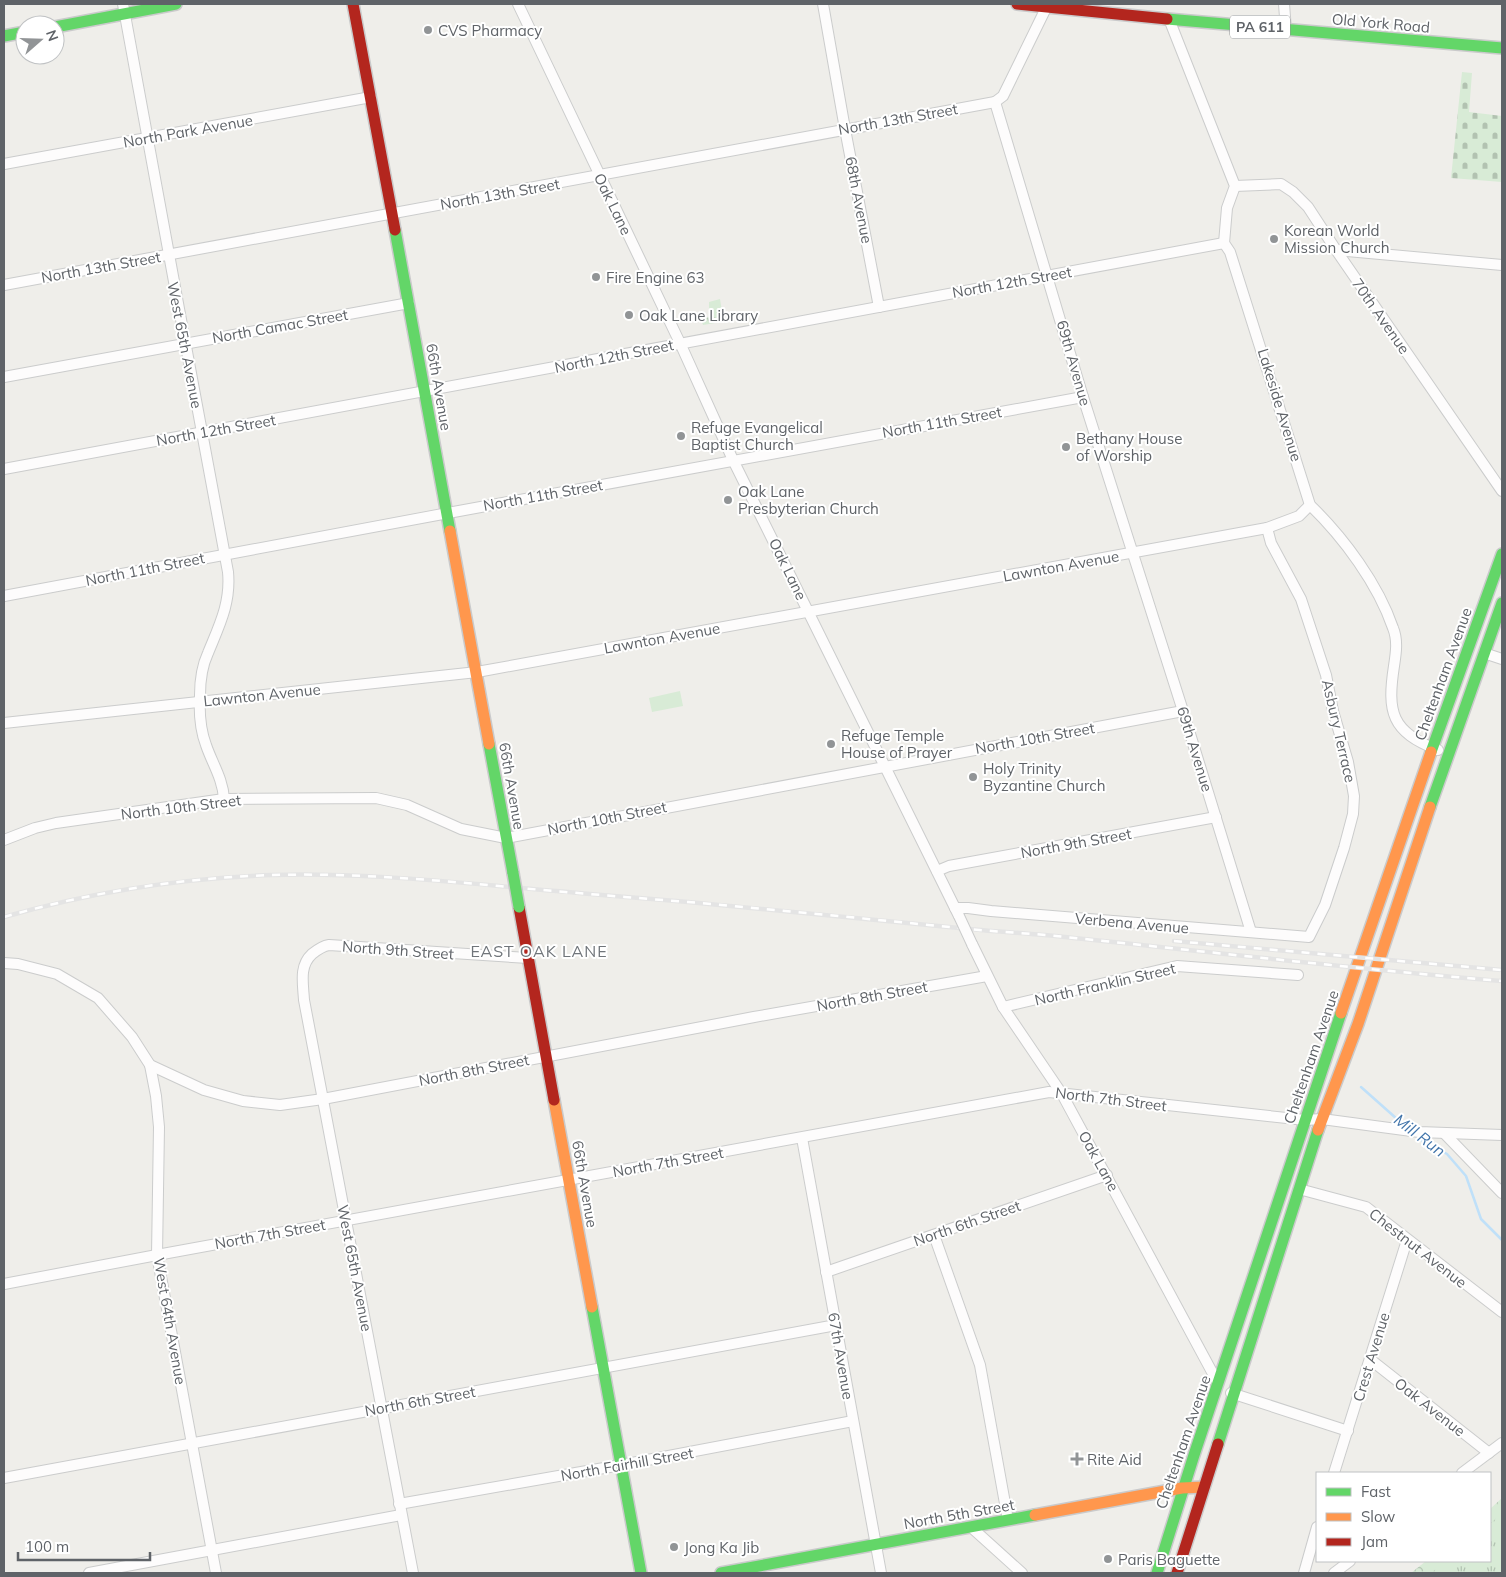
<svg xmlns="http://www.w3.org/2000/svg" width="1506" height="1577" font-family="Mulish,sans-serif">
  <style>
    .grass { fill: #d8ebd6 }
    .forest { fill: url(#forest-crowns) }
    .cemetery { fill: url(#cemetery-stones) }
    .park { fill: url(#park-tufts) }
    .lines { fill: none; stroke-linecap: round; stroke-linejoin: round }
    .stream { stroke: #bfe0f9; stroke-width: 2.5 }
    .street-casing { stroke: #cbcccc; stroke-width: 12 }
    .fast-casing { stroke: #cacacb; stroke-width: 14 }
    .slow-casing { stroke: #cacacb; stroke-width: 14 }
    .jam-casing { stroke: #cacacb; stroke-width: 14 }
    .street { stroke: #fdfcfc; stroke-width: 10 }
    .fast { stroke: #63d668; stroke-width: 11 }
    .slow { stroke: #ff974d; stroke-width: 11 }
    .jam { stroke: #b3261e; stroke-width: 11 }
    .rail-casing { stroke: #e4e4e4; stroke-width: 4.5 }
    .rail { stroke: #fff; stroke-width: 2.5; stroke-dasharray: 8; stroke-linecap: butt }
    .street-bridge-casing { stroke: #cbcccc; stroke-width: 12; stroke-linecap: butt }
    .fast-bridge-casing { stroke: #cacacb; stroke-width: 14; stroke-linecap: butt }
    .street-bridge { stroke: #fdfcfc; stroke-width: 10 }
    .fast-bridge { stroke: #63d668; stroke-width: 11 }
    .poi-dot { fill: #919496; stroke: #fff; stroke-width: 2 }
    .labels { text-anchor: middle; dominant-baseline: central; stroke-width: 4; stroke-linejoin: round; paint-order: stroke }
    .shield { fill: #fff; stroke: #8f9295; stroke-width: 1 }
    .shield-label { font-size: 14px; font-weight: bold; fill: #5f6368 }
    .street-label { font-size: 15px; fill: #5f6368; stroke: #fff }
    .poi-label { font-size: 15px; fill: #5f6368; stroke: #fff; text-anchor: start }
    .neighbourhood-label { font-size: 16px; letter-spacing: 1px; fill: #70757a; stroke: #fff }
    .water-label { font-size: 16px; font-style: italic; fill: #4174aa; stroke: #fff }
  </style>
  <defs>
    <pattern id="forest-crowns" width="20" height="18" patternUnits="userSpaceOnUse" patternTransform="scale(1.25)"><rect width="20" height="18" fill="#d8ebd6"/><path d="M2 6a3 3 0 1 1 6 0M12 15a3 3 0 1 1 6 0" fill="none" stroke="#b2c2b1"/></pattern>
    <pattern id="cemetery-stones" width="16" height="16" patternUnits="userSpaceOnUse" patternTransform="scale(1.25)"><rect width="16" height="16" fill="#d8ebd6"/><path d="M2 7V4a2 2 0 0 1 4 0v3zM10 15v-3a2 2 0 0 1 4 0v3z" fill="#b2c2b1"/></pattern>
    <pattern id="park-tufts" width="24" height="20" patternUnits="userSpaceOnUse" patternTransform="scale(1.25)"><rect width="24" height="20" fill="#d8ebd6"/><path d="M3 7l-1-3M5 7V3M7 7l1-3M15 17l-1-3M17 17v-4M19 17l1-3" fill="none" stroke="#b2c2b1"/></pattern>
  </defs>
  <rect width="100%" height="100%" fill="#efeeea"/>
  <path class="grass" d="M680 691 683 706 652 712 649 698Z"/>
  <path class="forest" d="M1502 1498V1573H1411L1426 1561H1490V1509Z"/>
  <path class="cemetery" d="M1462 72 1472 73 1469 112 1502 116V182L1451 178Z"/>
  <g class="park">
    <path d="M720 299 723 317 721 322 703 325 701 319 709 317V302Z"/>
    <path d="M1502 1513V1573H1431L1446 1561H1490V1524Z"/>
  </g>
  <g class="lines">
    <g class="stream">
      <path d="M1361 1087 1406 1127"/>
      <path d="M1416 1136 1421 1140 1447 1154 1466 1176 1481 1219 1502 1240"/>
    </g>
    <g class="street-casing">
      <g id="street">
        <path d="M123 4C157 193 193 383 228 572 231 603 219 626 208 653 202 666 200 681 200 695 199 712 200 729 206 745 212 763 223 779 224 799"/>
        <path d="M518 4 680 343 733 460 959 916"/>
        <path d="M823 4 845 129 879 307"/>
        <path d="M1048 4 1003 96 995 102 1083 397 1183 711 1251 932"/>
        <path d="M1284 4 1286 30"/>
        <path d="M1169 19 1235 186 1227 208 1224 243 1230 252 1310 505C1344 538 1378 584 1393 628 1398 640 1396 653 1394 666 1387 712 1391 732 1438 750"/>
        <path d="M4 164 371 97"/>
        <path d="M1235 186 1281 184 1293 192 1308 207 1336 250 1502 491"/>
        <path d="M1336 250 1502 265"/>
        <path d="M4 285 995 102"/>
        <path d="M4 377 409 303"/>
        <path d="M4 469 1224 243"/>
        <path d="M4 596 448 513 1083 397"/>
        <path d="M1484 653 1502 659"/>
        <path d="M4 723 477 672 1267 528 1299 516 1310 505"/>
        <path d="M4 840 35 828 56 823 224 799 376 798 407 805 461 829 506 838 1183 711"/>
        <path d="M937 871 949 866 1216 817"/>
        <path d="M955 908H968L991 911 1309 937 1325 905 1344 848 1353 814 1354 796 1348 762 1333 711 1326 675 1301 599 1271 543 1267 528"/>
        <path d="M972 944 1003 1007 1062 1094 1218 1383"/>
        <path d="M4 963 18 964 57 974 98 998 132 1037 150 1065 204 1090 243 1101 280 1105 323 1099 754 1017 987 976"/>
        <path d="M1003 1007 1177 966 1298 975"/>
        <path d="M150 1065 156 1096 159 1127 157 1255 216 1573"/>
        <path d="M1444 1133 1502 1193"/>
        <path d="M802 1138 881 1573"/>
        <path d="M1299 1189 1366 1207 1502 1312"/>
        <path d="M934 1235 980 1365 1008 1520"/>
        <path d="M826 1272 1107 1175"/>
        <path d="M4 1284 157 1255 1049 1092 1305 1120 1322 1119 1419 1132 1502 1135"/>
        <path d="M1371 1360 1489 1453"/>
        <path d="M1231 1393 1348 1431"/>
        <path d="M1334 1473 1407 1240"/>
        <path d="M1462 1473 1502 1443"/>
        <path d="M4 1478 836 1325"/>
        <path d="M399 1504 621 1465 853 1421"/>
        <path d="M971 1527 1022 1573"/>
        <path d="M89 1573 401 1515"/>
        <path d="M413 1573 304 1000C303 983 299 966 312 954 317 950 322 946 329 945L528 958"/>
        <path d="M1304 1573 1317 1527"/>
        <path d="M1334 1573 1350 1561"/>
      </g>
    </g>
    <g class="fast-casing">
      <g id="fast">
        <path d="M1167 19 1502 48"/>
        <path d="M55 27 176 4"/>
        <path d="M4 36 25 32"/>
        <path d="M395 230 450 531"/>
        <path d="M489 744 513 873"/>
        <path d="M1431 752 1502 554"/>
        <path d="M1430 807 1502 603"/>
        <path d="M592 1307 641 1573"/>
        <path d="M1218 1444 1318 1130"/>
        <path d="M721 1573 1035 1515"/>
        <path d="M1157 1573 1194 1455 1341 1013"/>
      </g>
    </g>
    <g class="slow-casing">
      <g id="slow">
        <path d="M450 531 489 744"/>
        <path d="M1341 1013 1431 752"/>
        <path d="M554 1100 592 1307"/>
        <path d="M1318 1130 1358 1024 1430 807"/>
        <path d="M1035 1515 1182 1488 1204 1487"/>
      </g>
    </g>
    <g class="jam-casing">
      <g id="jam">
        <path d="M353 4 395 230"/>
        <path d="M1017 4 1167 19"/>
        <path d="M519 907 554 1100"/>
        <path d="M1177 1573 1218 1444"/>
      </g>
    </g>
    <use href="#street" class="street"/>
    <use href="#fast" class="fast"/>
    <use href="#slow" class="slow"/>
    <use href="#jam" class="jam"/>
    <g class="rail-casing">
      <g id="rail">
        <path d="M4 917C91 892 181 878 272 875 348 873 424 879 499 886 562 892 625 897 688 902 779 910 869 919 959 928 995 932 1030 933 1065 937 1211 952 1356 969 1502 981"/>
        <path d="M1174 941 1502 970"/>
      </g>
    </g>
    <use href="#rail" class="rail"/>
    <g class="street-bridge-casing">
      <path id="street-bridge" d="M959 916 972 944"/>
    </g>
    <g class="fast-bridge-casing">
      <path id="fast-bridge" d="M513 873 519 907"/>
    </g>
    <use href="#street-bridge" class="street-bridge"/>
    <use href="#fast-bridge" class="fast-bridge"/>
  </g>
  <g class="poi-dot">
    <circle cx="428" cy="30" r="5"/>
    <circle cx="1274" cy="239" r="5"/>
    <circle cx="596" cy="277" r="5"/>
    <circle cx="629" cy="315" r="5"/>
    <circle cx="681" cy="436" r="5"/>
    <circle cx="1066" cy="447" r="5"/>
    <circle cx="728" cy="500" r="5"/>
    <circle cx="831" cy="744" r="5"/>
    <circle cx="973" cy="777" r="5"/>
    <path d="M1074.5 1451.5h5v5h5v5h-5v5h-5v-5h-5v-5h5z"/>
    <circle cx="674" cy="1547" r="5"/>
    <circle cx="1108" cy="1559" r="5"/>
  </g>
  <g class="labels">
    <rect class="shield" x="1230" y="15.5" width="60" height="23" rx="4"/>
    <g class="shield-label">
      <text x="1260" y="27">PA 611</text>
    </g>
    <g class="street-label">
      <text transform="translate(1381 23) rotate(5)">Old York Road</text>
      <text transform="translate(898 119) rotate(-10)">North 13th Street</text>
      <text transform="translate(188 131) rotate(-10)">North Park Avenue</text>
      <text transform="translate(500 194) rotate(-10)">North 13th Street</text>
      <text transform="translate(859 200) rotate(79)">68th Avenue</text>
      <text transform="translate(613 204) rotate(64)">Oak Lane</text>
      <text transform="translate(101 267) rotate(-10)">North 13th Street</text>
      <text transform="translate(1012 282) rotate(-10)">North 12th Street</text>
      <text transform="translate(1381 316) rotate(55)">70th Avenue</text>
      <text transform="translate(280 326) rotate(-10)">North Camac Street</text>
      <text transform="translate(185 345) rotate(79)">West 65th Avenue</text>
      <text transform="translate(614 356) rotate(-11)">North 12th Street</text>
      <text transform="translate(1074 363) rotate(74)">69th Avenue</text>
      <text transform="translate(439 387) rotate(80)">66th Avenue</text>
      <text transform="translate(1280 405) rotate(73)">Lakeside Avenue</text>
      <text transform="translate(942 422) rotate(-10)">North 11th Street</text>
      <text transform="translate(216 430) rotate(-10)">North 12th Street</text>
      <text transform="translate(543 495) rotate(-10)">North 11th Street</text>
      <text transform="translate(1061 566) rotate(-10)">Lawnton Avenue</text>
      <text transform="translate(145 569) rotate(-11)">North 11th Street</text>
      <text transform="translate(788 569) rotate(64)">Oak Lane</text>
      <text transform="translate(662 638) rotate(-10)">Lawnton Avenue</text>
      <text transform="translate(1443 674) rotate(-70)">Cheltenham Avenue</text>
      <text transform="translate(262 695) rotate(-6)">Lawnton Avenue</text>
      <text transform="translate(1339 731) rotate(77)">Asbury Terrace</text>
      <text transform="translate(1035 738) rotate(-10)">North 10th Street</text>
      <text transform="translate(1195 749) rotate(73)">69th Avenue</text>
      <text transform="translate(512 786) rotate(80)">66th Avenue</text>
      <text transform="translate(181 807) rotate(-7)">North 10th Street</text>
      <text transform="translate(607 818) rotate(-11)">North 10th Street</text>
      <text transform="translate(1076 843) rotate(-10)">North 9th Street</text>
      <text transform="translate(1132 923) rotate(5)">Verbena Avenue</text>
      <text transform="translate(398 950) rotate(4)">North 9th Street</text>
      <text transform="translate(1105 984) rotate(-13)">North Franklin Street</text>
      <text transform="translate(872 996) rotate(-10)">North 8th Street</text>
      <text transform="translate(1311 1057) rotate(-71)">Cheltenham Avenue</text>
      <text transform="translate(474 1070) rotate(-11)">North 8th Street</text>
      <text transform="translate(1111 1099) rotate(7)">North 7th Street</text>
      <text transform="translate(1099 1161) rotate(61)">Oak Lane</text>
      <text transform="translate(668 1162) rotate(-10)">North 7th Street</text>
      <text transform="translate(585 1184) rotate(80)">66th Avenue</text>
      <text transform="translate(967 1223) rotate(-19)">North 6th Street</text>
      <text transform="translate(270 1234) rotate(-10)">North 7th Street</text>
      <text transform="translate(1418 1248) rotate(38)">Chestnut Avenue</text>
      <text transform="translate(355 1268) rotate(79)">West 65th Avenue</text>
      <text transform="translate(170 1321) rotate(80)">West 64th Avenue</text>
      <text transform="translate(841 1356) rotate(80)">67th Avenue</text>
      <text transform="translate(1371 1357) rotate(-73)">Crest Avenue</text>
      <text transform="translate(420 1401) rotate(-10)">North 6th Street</text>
      <text transform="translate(1430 1407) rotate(38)">Oak Avenue</text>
      <text transform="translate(1183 1442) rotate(-71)">Cheltenham Avenue</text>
      <text transform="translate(627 1464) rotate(-10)">North Fairhill Street</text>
      <text transform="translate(959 1514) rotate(-10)">North 5th Street</text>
    </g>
    <g class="poi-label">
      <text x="438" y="30">CVS Pharmacy</text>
      <text x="1284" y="230">Korean World<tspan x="1284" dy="17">Mission Church</tspan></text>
      <text x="606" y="277">Fire Engine 63</text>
      <text x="639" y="315">Oak Lane Library</text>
      <text x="691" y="427">Refuge Evangelical<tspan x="691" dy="17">Baptist Church</tspan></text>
      <text x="1076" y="438">Bethany House<tspan x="1076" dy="17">of Worship</tspan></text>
      <text x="738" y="491">Oak Lane<tspan x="738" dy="17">Presbyterian Church</tspan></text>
      <text x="841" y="735">Refuge Temple<tspan x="841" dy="17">House of Prayer</tspan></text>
      <text x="983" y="768">Holy Trinity<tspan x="983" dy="17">Byzantine Church</tspan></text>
      <text x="1087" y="1459">Rite Aid</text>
      <text x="684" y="1547">Jong Ka Jib</text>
      <text x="1118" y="1559">Paris Baguette</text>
    </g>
    <g class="neighbourhood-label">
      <text x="539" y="951">EAST OAK LANE</text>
    </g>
    <g class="water-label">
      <text transform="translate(1420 1135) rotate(37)">Mill Run</text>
    </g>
  </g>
  <rect width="1506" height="1577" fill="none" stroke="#5f6368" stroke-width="10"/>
  <rect x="1316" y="1472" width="175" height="90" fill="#ffffff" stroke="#bfc1c3"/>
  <rect x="1326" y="1488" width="25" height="8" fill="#63d668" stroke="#bfc1c3"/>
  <text x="1361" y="1497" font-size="15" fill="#5f6368">Fast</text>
  <rect x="1326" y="1513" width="25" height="8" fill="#ff974d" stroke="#bfc1c3"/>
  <text x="1361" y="1522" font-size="15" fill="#5f6368">Slow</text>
  <rect x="1326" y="1538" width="25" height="8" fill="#b3261e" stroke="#bfc1c3"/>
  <text x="1361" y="1547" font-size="15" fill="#5f6368">Jam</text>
  <g transform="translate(40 40) rotate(70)"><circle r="24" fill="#ffffff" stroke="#bfc1c3"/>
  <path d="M0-4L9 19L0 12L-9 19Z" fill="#919496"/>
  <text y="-8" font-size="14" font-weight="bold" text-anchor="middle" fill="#5f6368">N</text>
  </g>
  <path d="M18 1552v8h132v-8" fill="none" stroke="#5f6368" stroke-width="2.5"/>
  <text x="25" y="1552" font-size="15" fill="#5f6368" stroke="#ffffff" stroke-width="4" paint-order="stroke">100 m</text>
</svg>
